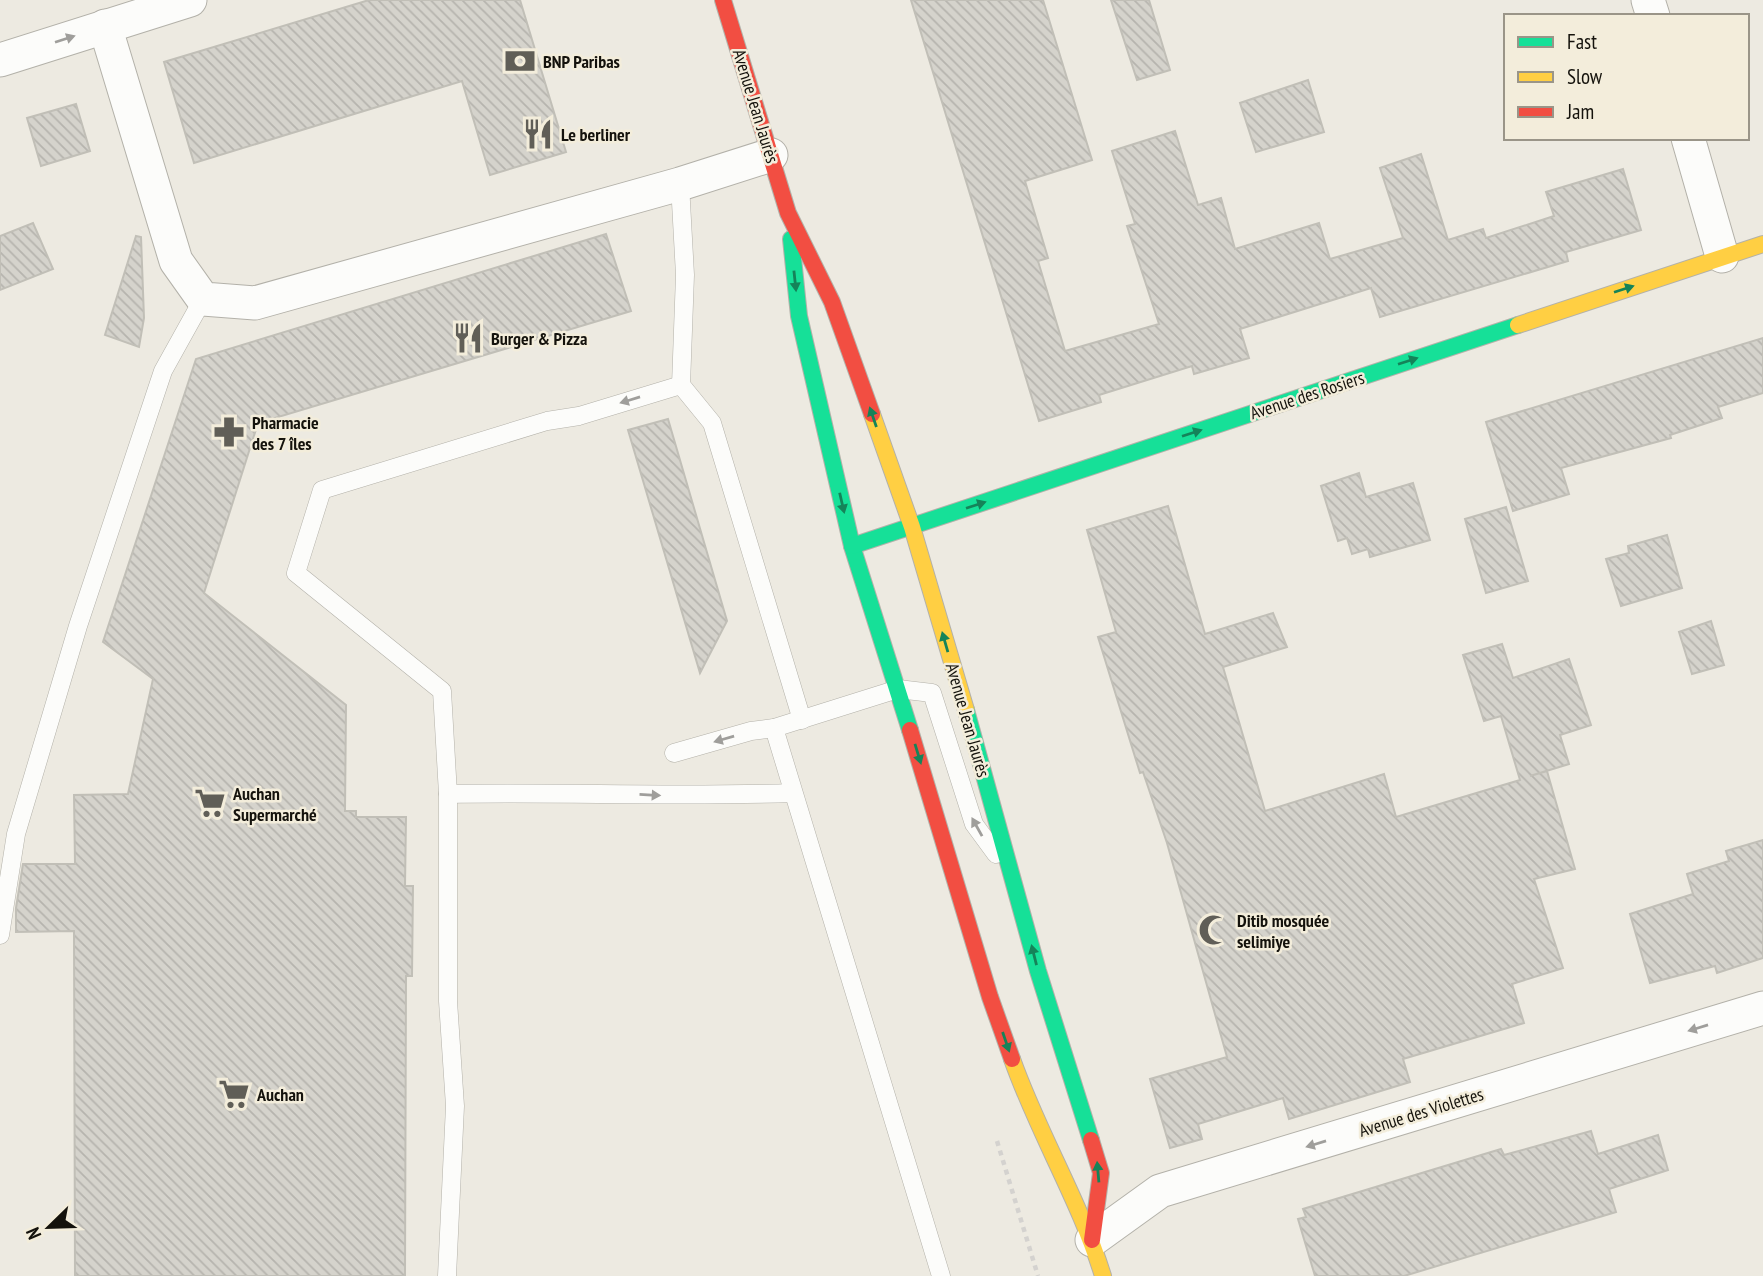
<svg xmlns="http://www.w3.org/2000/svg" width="1763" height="1276" font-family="'PT Sans Narrow',sans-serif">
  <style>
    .building { fill: url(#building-back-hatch); stroke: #c1bfb7; stroke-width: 2 }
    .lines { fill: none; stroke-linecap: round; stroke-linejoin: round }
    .lane-casing { stroke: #b3b1a9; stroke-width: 19 }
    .street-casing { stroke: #b3b1a9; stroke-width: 35 }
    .fast-casing { stroke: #b3b1a9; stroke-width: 18 }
    .slow-casing { stroke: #b3b1a9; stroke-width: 18 }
    .jam-casing { stroke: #b3b1a9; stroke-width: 18 }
    .path { stroke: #d4d2cf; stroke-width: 4.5; stroke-dasharray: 5 5; stroke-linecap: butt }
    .lane { stroke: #fcfcfa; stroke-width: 18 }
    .street { stroke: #fcfcfa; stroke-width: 33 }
    .fast { stroke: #16e098; stroke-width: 16 }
    .slow { stroke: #ffcf43; stroke-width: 16 }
    .jam { stroke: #f24e42; stroke-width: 16 }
    .oneway { fill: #9f9e9b }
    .oneway2 { fill: #158359 }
    .labels { text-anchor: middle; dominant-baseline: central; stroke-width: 5; stroke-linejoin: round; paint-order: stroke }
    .poi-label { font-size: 18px; font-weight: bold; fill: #14120c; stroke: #f3eddb; text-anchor: start }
    .street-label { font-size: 18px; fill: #14120c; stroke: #f3eddb }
  </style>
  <defs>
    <pattern id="building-back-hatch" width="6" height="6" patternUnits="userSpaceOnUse" patternTransform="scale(1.75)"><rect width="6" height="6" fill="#d5d3cc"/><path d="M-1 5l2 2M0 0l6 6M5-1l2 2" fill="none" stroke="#b6b4ae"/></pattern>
  </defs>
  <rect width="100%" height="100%" fill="#edeae1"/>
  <g class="building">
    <path d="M369 0H520L566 152 490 175 462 81 194 163 164 62Z"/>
    <path d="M911 0H1043L1092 160 1025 181 1048 258 1038 261 1065 351 1159 324 1127 226 1135 224 1112 151 1175 131 1198 205 1221 198 1235 249 1319 223 1330 259 1403 238 1380 168 1421 154 1448 240 1483 229 1486 238 1554 216 1546 192 1623 169 1641 230 1566 252 1568 261 1380 317 1371 288 1240 329 1249 358 1194 374 1192 366 1099 395 1101 402 1039 421Z"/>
    <path d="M1111 0H1149L1170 70 1137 80Z"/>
    <path d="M1308 80 1324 132 1256 152 1240 103Z"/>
    <path d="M76 104 90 151 41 166 27 118Z"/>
    <path d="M33 223 53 269 0 290V236Z"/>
    <path d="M606 234 631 311 258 423 204 593 346 705 345 811H356V817H406L405 886H413L412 976H406L405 1276H75L74 931 16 932V908L23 864H75L74 795 128 794 153 679 103 642 196 359Z"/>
    <path d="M136 236 141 237 144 318 139 347 105 335Z"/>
    <path d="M1763 338V393L1718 407 1722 418 1670 435 1671 438 1561 468 1569 494 1513 511 1486 422Z"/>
    <path d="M668 419 727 621 700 673 628 430Z"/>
    <path d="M1359 473 1366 497 1413 483 1430 540 1370 557 1368 549 1352 554 1347 538 1338 541 1321 486Z"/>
    <path d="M1168 506 1205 634 1273 613 1287 647 1223 667 1265 811 1384 774 1396 817 1520 780 1501 716 1484 721 1463 655 1502 644 1513 678 1569 659 1591 725 1560 735 1569 764 1530 776 1547 771 1575 869 1534 879 1563 968 1512 984 1524 1023 1403 1059 1410 1082 1289 1119 1283 1098 1198 1124 1202 1139 1170 1148 1150 1079 1227 1057 1167 843 1143 772 1140 773 1098 637 1116 632 1087 530Z"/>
    <path d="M1506 507 1528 581 1486 593 1465 519Z"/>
    <path d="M1667 535 1682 588 1621 606 1606 559 1629 553 1628 546Z"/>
    <path d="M1711 621 1724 665 1692 674 1679 632Z"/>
    <path d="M1763 840V958L1717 973 1715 966 1650 983 1630 914 1693 894 1687 874 1729 861 1726 851Z"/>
    <path d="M1591 1131 1598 1154 1658 1135 1668 1170 1609 1189 1616 1212 1404 1276H1315L1298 1219 1306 1217 1303 1209 1501 1149 1504 1155Z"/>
  </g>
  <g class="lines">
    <g class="lane-casing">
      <g id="lane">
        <path d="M680 184 685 275 681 385 712 423 802 720"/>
        <path d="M774 728 941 1276"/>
        <path d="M674 753 751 731 774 728 898 689 932 693 974 824 996 854"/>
        <path d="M448 794C563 792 678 797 793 793"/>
        <path d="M0 935 16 834 78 626 163 371 203 299"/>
        <path d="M447 1276 455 1106 448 1001V794L442 691 296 573 322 490 547 421 579 416 681 385"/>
      </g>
    </g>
    <g class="street-casing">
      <g id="street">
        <path d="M1648 0 1653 16"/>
        <path d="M105 26 176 261 203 299 255 303 680 184 771 155"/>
        <path d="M0 60 190 0"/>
        <path d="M1688 138 1722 256"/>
        <path d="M1092 1240 1160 1191 1763 1008"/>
      </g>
    </g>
    <g class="fast-casing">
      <g id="fast">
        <path d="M791 239 799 316 852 546 910 730"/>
        <path d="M852 546 1518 325"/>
        <path d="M966 710 1038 971 1091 1140"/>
      </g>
    </g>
    <g class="slow-casing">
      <g id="slow">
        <path d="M1518 325 1763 244"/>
        <path d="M872 414 912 527 966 710"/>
        <path d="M1012 1059C1038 1133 1080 1201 1103 1276"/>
      </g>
    </g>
    <g class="jam-casing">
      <g id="jam">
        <path d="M723 0 788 213 832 302 872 414"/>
        <path d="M910 730 990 997 1012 1059"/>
        <path d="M1091 1140 1101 1173 1092 1240"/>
      </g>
    </g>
    <path class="path" d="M997 1141 1038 1276"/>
    <use href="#lane" class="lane"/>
    <use href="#street" class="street"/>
    <use href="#fast" class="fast"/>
    <use href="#slow" class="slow"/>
    <use href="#jam" class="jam"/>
  </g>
  <defs><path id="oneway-solid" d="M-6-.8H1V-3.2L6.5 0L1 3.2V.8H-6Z" transform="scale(1.75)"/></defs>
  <g class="oneway">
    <use href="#oneway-solid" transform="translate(65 39) rotate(-18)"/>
    <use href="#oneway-solid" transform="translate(630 400) rotate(163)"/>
    <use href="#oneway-solid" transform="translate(724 739) rotate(164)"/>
    <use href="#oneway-solid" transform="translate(650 795) rotate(3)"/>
    <use href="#oneway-solid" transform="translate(977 827) rotate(-119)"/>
    <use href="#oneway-solid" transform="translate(1698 1028) rotate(163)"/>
    <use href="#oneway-solid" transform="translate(1316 1144) rotate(163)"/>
  </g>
  <g class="oneway2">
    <use href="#oneway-solid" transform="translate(795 281) rotate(84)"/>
    <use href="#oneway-solid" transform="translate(1624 289) rotate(-18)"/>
    <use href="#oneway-solid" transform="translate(1408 361) rotate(-18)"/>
    <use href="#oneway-solid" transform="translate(873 417) rotate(-109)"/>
    <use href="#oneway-solid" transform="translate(1192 433) rotate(-18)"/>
    <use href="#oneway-solid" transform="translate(842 503) rotate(77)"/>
    <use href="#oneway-solid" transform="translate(976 505) rotate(-18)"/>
    <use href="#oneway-solid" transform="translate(945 642) rotate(-106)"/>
    <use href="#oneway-solid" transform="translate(918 754) rotate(73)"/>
    <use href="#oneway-solid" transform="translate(1034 955) rotate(-104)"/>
    <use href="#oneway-solid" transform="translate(1006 1042) rotate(71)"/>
    <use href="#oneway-solid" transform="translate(1098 1172) rotate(-95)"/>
  </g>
  <defs>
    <g id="bank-bare" transform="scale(2.415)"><path d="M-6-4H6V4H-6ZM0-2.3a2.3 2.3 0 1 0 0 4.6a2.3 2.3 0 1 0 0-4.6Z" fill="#605e57" stroke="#f3eddb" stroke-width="2.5" paint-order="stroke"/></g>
    <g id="restaurant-bare" transform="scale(2.415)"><path d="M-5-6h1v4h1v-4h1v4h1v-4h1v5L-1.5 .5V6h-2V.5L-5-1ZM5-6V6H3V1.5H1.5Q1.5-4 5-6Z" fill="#605e57" stroke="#f3eddb" stroke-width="2.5" paint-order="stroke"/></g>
    <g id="pharmacy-bare" transform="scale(2.415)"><path d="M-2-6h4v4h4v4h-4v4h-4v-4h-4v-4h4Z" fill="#605e57" stroke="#f3eddb" stroke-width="2.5" paint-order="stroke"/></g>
    <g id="supermarket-bare" transform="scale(2.415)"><path d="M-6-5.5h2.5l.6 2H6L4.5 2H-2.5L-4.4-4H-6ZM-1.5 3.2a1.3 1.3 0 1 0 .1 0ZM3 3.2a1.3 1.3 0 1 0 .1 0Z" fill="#605e57" stroke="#f3eddb" stroke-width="2.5" paint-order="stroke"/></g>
    <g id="mosque-bare" transform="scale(2.415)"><path d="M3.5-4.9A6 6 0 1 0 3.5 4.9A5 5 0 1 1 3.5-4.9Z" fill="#605e57" stroke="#f3eddb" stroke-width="2.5" paint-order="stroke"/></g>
  </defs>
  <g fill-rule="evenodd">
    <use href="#bank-bare" x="520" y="61"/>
    <use href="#restaurant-bare" x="538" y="134"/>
    <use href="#restaurant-bare" x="468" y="338"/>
    <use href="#pharmacy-bare" x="229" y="432"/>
    <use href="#supermarket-bare" x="210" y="803"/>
    <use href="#mosque-bare" x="1214" y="930"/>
    <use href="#supermarket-bare" x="234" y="1094"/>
  </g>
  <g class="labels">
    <g class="poi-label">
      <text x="543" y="61">BNP Paribas</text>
      <text x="561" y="134">Le berliner</text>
      <text x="491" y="338">Burger &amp; Pizza</text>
      <text x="252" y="422">Pharmacie<tspan x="252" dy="21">des 7 îles</tspan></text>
      <text x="233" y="793">Auchan<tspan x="233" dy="21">Supermarché</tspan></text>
      <text x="1237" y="920">Ditib mosquée<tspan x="1237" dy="21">selimiye</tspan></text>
      <text x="257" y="1094">Auchan</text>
    </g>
    <g class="street-label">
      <text transform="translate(756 106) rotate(73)">Avenue Jean Jaurès</text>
      <text transform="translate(1307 395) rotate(-18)">Avenue des Rosiers</text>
      <text transform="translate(968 720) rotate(74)">Avenue Jean Jaurès</text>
      <text transform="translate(1421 1112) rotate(-17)">Avenue des Violettes</text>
    </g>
  </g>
  <rect x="1504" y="14" width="245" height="126" fill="#f3eddb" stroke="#9a9588" stroke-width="2"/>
  <rect x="1518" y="37" width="35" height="10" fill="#16e098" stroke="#9a9588" stroke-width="2"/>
  <text x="1567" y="49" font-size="21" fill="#14120c">Fast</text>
  <rect x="1518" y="72" width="35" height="10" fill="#ffcf43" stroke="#9a9588" stroke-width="2"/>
  <text x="1567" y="84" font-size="21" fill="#14120c">Slow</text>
  <rect x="1518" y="107" width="35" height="10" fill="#f24e42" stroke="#9a9588" stroke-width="2"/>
  <text x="1567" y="119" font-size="21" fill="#14120c">Jam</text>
  <g transform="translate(49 1227) rotate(247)" stroke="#f3eddb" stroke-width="5" paint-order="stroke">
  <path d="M0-5L12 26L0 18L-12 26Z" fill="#14120c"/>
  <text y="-10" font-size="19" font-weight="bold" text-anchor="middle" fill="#14120c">N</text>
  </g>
</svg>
